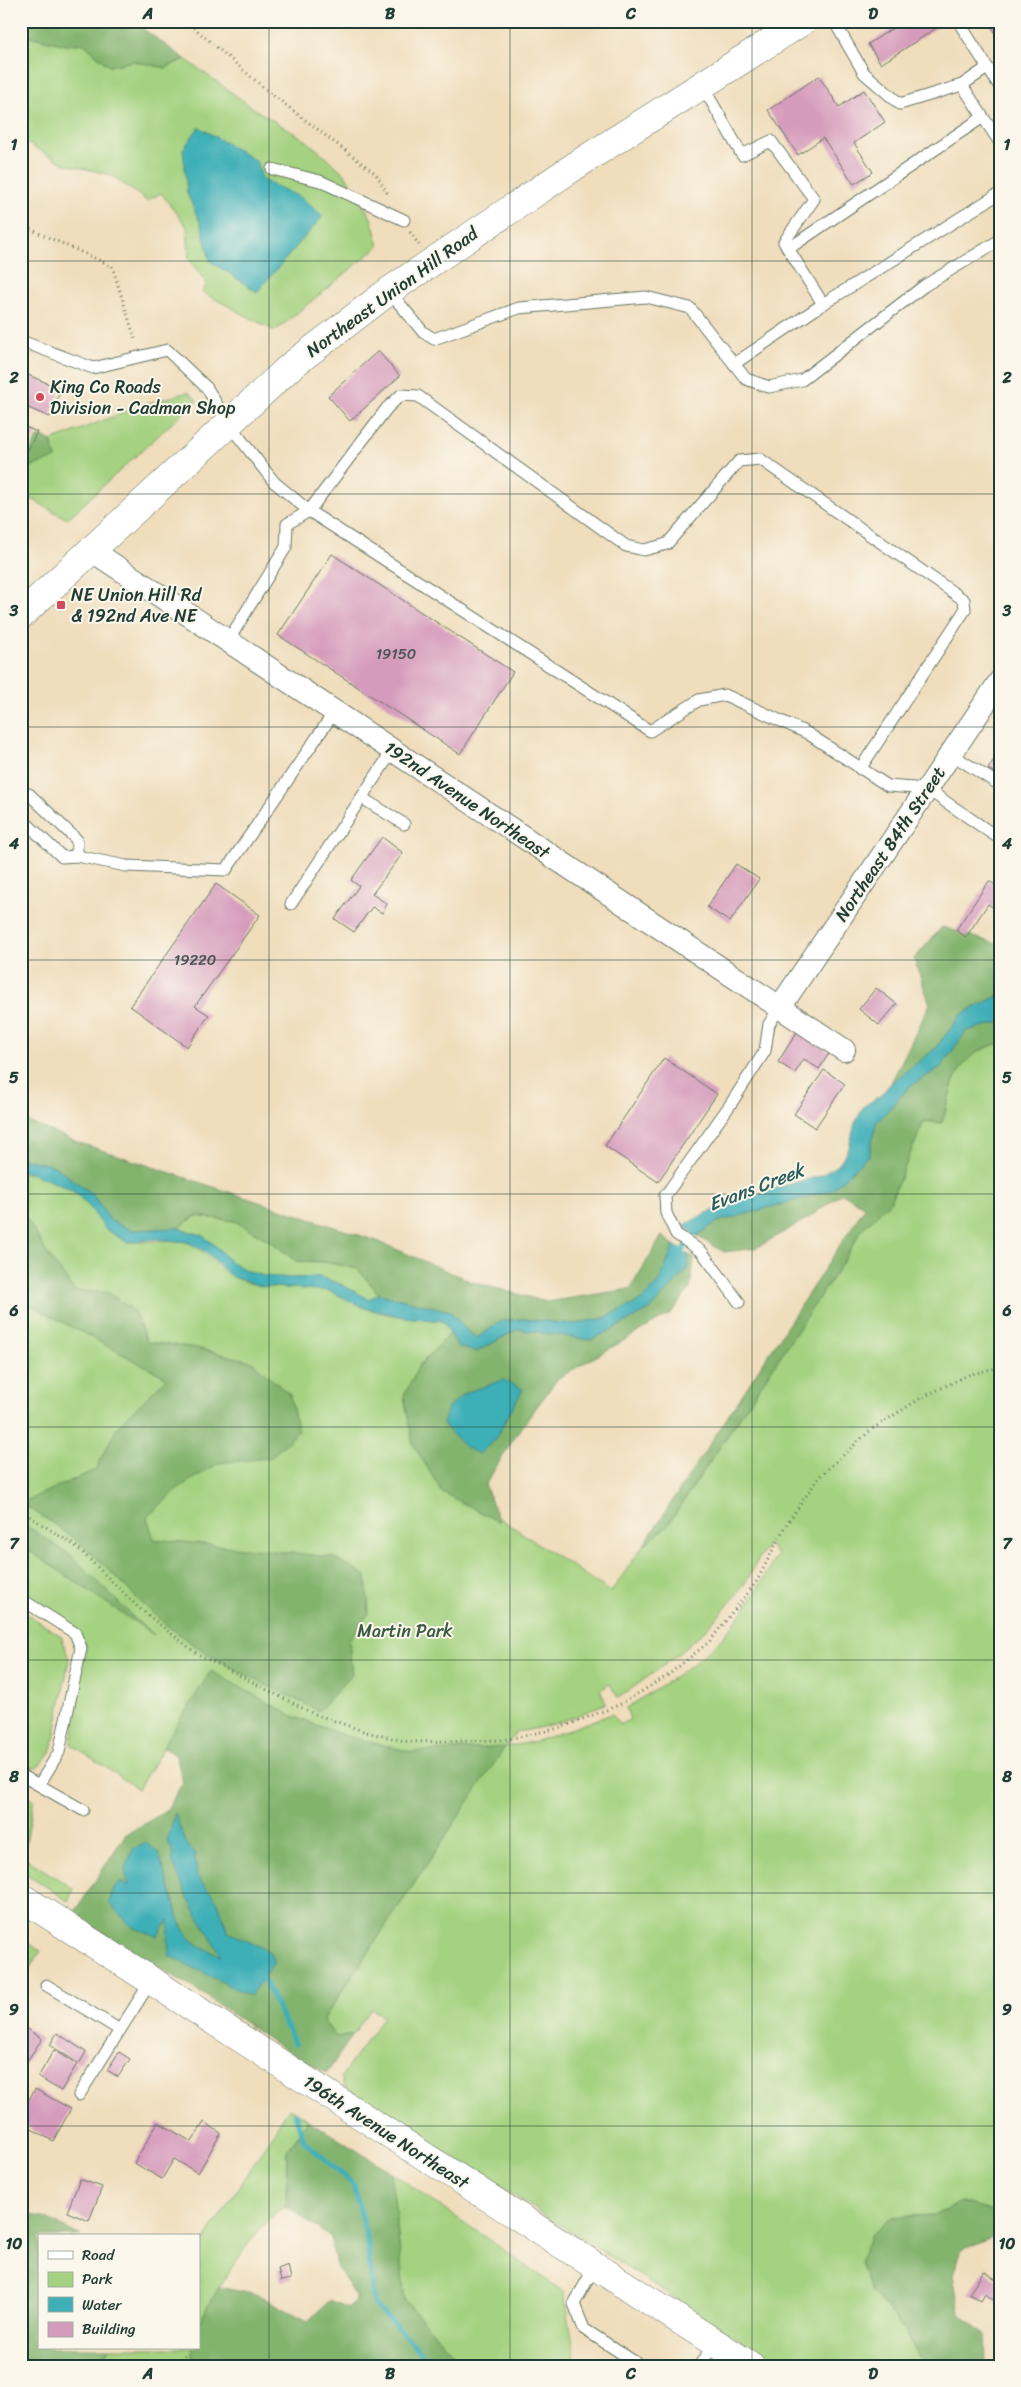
<svg xmlns="http://www.w3.org/2000/svg" width="1021" height="2387" font-family="Sriracha,sans-serif">
  <style>
    .green { fill: #a4d280; stroke: #62885a; fill-rule: evenodd }
    .forest { fill: #83b46e; stroke: #517851 }
    .water { fill: #3eafb7; stroke: #2e7676 }
    .lines { fill: none; stroke-linecap: round; stroke-linejoin: round }
    .stream { stroke: #3eafb7; stroke-width: 5.5 }
    .building { fill: #d59bbc }
    .lane-casing { stroke: #687563; stroke-width: 13 }
    .street-casing { stroke: #687563; stroke-width: 24 }
    .secondary-casing { stroke: #687563; stroke-width: 29 }
    .path { stroke: #687563; stroke-width: 3; stroke-dasharray: 1 4; stroke-linecap: butt }
    .lane { stroke: #fff; stroke-width: 11 }
    .street { stroke: #fff; stroke-width: 22 }
    .secondary { stroke: #fff; stroke-width: 28 }
    .grid { fill: none; stroke: #1f3d34; stroke-width: 1; stroke-opacity: 0.55 }
    .poi-dot { fill: #d1495b; stroke: #fbf7ec; stroke-width: 2 }
    .labels { text-anchor: middle; dominant-baseline: central; stroke-width: 4; stroke-linejoin: round; paint-order: stroke }
    .number-label { font-size: 15px; fill: #4c5456 }
    .street-label { font-size: 18px; fill: #1f3d34; stroke: #fbf7ec }
    .poi-label { font-size: 18px; fill: #1f3d34; stroke: #fbf7ec; text-anchor: start }
    .park-label { font-size: 18px; fill: #3a5b43; stroke: #fbf7ec }
    .water-label { font-size: 19px; font-style: italic; fill: #285f5b; stroke: #fbf7ec }
    .neatline { fill: none; stroke: #1f3d34; stroke-width: 2 }
    .grid-label { font-size: 16px; text-anchor: middle; font-weight: bold; fill: #1f3d34 }
  </style>
  <rect width="100%" height="100%" fill="#fbf7ec"/>
  <filter id="ink" filterUnits="userSpaceOnUse"><feTurbulence type="fractalNoise" baseFrequency=".02" numOctaves="2"/><feDisplacementMap in="SourceGraphic" scale="10" xChannelSelector="R" yChannelSelector="G"/><feConvolveMatrix kernelMatrix="1 2 1 2 8 2 1 2 1" color-interpolation-filters="sRGB"/></filter>
  <filter id="wash" filterUnits="userSpaceOnUse"><feTurbulence type="fractalNoise" baseFrequency=".0096" numOctaves="4" result="noise"/><feDisplacementMap in="SourceGraphic" scale="20" xChannelSelector="R" yChannelSelector="G"/><feGaussianBlur stdDeviation="1.12" result="paint"/><feColorMatrix in="noise" values="0 0 0 0 0 0 0 0 0 0 0 0 0 0 0 0 0 1.4 0 .05"/><feComposite in="paint" operator="in"/></filter>
  <g filter="url(#wash)">
    <rect width="100%" height="100%" fill="#efddbb"/>
    <g class="green">
      <path d="M21 34 66 45 83 43 109 66 133 61 166 67 185 59 256 110 307 141 345 174 371 218 379 246 275 331 202 292 207 284 189 259 187 227 161 193 147 201 111 175 65 164 21 140Z"/>
      <path d="M188 392 197 400 67 519 21 493V470L55 458 51 441 145 404Z"/>
      <path d="M995 1044H1000V2213L961 2202 934 2215 893 2217 872 2293 895 2316 919 2357 928 2366H781L344 2087 341 2077 384 2016 371 2009 353 2034 336 2037 323 2020 446 1836 209 1674 138 1789 71 1744 86 1647 77 1629 21 1593V1172C48 1175 76 1189 93 1210 103 1223 109 1234 125 1241 134 1245 172 1237 189 1243 207 1250 217 1269 233 1277 264 1292 298 1286 331 1291 342 1293 353 1303 365 1308 389 1317 417 1318 443 1321L451 1333 418 1367 413 1444 431 1473 611 1592 643 1546 667 1526 841 1265 862 1229 890 1202 924 1121 942 1123 956 1073 973 1054ZM768 1544 777 1555C761 1583 744 1614 722 1638 696 1665 658 1688 626 1708L630 1719 621 1725 612 1714 537 1741 506 1747 516 1732C548 1728 576 1717 606 1703L600 1690 610 1684 618 1698C667 1664 710 1633 745 1583 753 1571 759 1556 768 1544Z"/>
      <path d="M196 1216 235 1221 270 1241 296 1261 325 1262 358 1269 379 1294 369 1299 340 1284 320 1277 292 1278 264 1276 247 1271 228 1260 217 1247 202 1235 178 1228Z"/>
      <path d="M21 1610 61 1636 69 1659 52 1750 37 1768 21 1766Z"/>
      <path d="M21 1793 34 1800 23 1857 74 1889 68 1901 21 1870Z"/>
      <path d="M21 1939 41 1951 21 1981Z"/>
      <path d="M289 2108 308 2120 287 2152 286 2206C252 2228 219 2287 199 2323V2249Z"/>
      <path d="M391 2172 564 2292 575 2354 572 2366H464L405 2301Z"/>
      <path d="M109 2348H193L191 2360 185 2366H97Z"/>
    </g>
    <g class="forest">
      <path d="M21 21H132L185 59 166 68 133 61 109 66 83 43 66 45 21 34Z"/>
      <path d="M39 436 51 441 56 458 21 470V459L27 457Z"/>
      <path d="M942 927 1000 945V995L962 1014 934 1050 891 1083 930 1004 914 959Z"/>
      <path d="M1000 1022V1044C994 1044 990 1046 985 1048 953 1063 951 1092 942 1123L924 1121 890 1202 862 1229 841 1265 667 1526 643 1546 865 1207 842 1193 808 1218 756 1248 724 1252 697 1236 717 1222 832 1190 869 1155 876 1123 909 1087 941 1067 966 1031Z"/>
      <path d="M21 1119 77 1142 377 1241 472 1282 547 1302 630 1289 662 1236 674 1245 659 1282 643 1300 604 1318 573 1324 523 1319 501 1321 477 1338 467 1331 450 1311 379 1294 358 1269 325 1262 296 1261 270 1241 235 1221 196 1216 178 1228 131 1230 110 1221 92 1194 54 1166 21 1158Z"/>
      <path d="M21 1209 49 1256 75 1291 108 1292 134 1311 147 1342 191 1347 251 1361 290 1395 298 1432 270 1458 219 1463 181 1486 147 1517 154 1539 333 1557 366 1576 369 1613 349 1640 352 1674 319 1711C270 1686 217 1664 173 1630 142 1607 118 1577 90 1552 69 1533 45 1518 21 1503L95 1470 118 1426 167 1378 21 1300Z"/>
      <path d="M689 1255 694 1258 690 1289 670 1314 558 1378 516 1435 485 1485 499 1522 442 1492 413 1444 404 1396 418 1367 451 1333 458 1347 476 1352 518 1329 591 1340 615 1327 687 1270Z"/>
      <path d="M21 1522 73 1557 133 1617 154 1635 21 1545Z"/>
      <path d="M211 1671 292 1716 346 1736 412 1752 505 1747 323 2020 336 2037 353 2034 327 2073 276 2044 203 1994 73 1915 125 1835 166 1811 183 1782 176 1756 163 1746Z"/>
      <path d="M308 2120 391 2172 405 2301 464 2366H185L191 2360 193 2348H199V2323L219 2287 258 2295 308 2321 330 2300 348 2308 357 2298 336 2265 330 2237 286 2206 287 2152Z"/>
      <path d="M961 2202 1000 2213V2239L991 2237 962 2250 953 2274 960 2314 985 2335 986 2366H928L919 2357 895 2316 872 2293 860 2260 871 2233 893 2217 934 2215Z"/>
      <path d="M21 2211 46 2219 81 2236H39V2348H109L97 2366H21Z"/>
    </g>
    <g class="water">
      <path d="M199 127 256 161 263 180 300 197 323 216 257 292 210 261 202 227 187 193 183 149Z"/>
      <path d="M1000 995V1022L966 1031 941 1067 909 1087 876 1123 869 1155 832 1190 717 1222 697 1236 683 1226 704 1214 772 1189 820 1176 839 1164 849 1147 855 1123 864 1106 881 1095 891 1083 934 1050 962 1014Z"/>
      <path d="M21 1158 54 1166 92 1194 111 1221 131 1230 178 1228 202 1235 217 1247 228 1260 247 1271 264 1276 292 1278 320 1277 340 1284 369 1299 379 1294 450 1311 467 1331 477 1338 501 1321 523 1319 574 1324 605 1318 642 1300 659 1282 674 1245 689 1255 687 1270 650 1310 591 1340 518 1329 476 1352 458 1347 443 1321 405 1317 365 1308 330 1291 261 1286 232 1277 206 1252 188 1242 158 1239 127 1242 105 1229 92 1210 74 1191 31 1173 21 1172Z"/>
      <path d="M503 1380 523 1389 494 1441 479 1454 465 1447 443 1424 448 1408 465 1393Z"/>
      <path d="M175 1813 184 1840 195 1854 197 1876 218 1902 228 1932 269 1951 274 1962 250 1996 170 1956C166 1941 170 1934 169 1920L157 1936 132 1927 109 1903 114 1888 121 1882 129 1885 125 1871 133 1849 147 1843 158 1853 182 1927C191 1943 204 1949 221 1955L187 1897 173 1863 172 1849 167 1842Z"/>
    </g>
    <g class="lines">
      <g class="stream">
        <path d="M679 1256 697 1228"/>
        <path d="M263 1978 295 2044"/>
        <path d="M295 2114 304 2141 354 2185 367 2241 374 2304 405 2335 430 2366"/>
      </g>
    </g>
    <g id="blocks">
      <g class="building">
        <path d="M904 21H938L941 25 881 64 868 44Z"/>
        <path d="M988 21H1000V40Z"/>
        <path d="M819 76 839 107 864 90 885 122 854 143 873 172 854 184 823 138 798 155 768 110Z"/>
        <path d="M378 351 400 376 350 421 328 396Z"/>
        <path d="M21 372 61 389 50 417 21 405Z"/>
        <path d="M21 425 37 432 26 454 21 451Z"/>
        <path d="M332 554 513 672 460 754 278 635Z"/>
        <path d="M1000 750V776L988 769Z"/>
        <path d="M382 837 403 853 372 894 387 904 382 913 372 907 354 932 335 919 359 886 351 880Z"/>
        <path d="M736 864 759 879 730 922 707 907Z"/>
        <path d="M989 881 1000 888V902L995 909 988 904 966 937 956 930Z"/>
        <path d="M216 884 260 915 195 1006 209 1015 187 1047 130 1006Z"/>
        <path d="M876 988 897 1004 879 1025 859 1009Z"/>
        <path d="M797 1032 830 1052 819 1069 804 1059 795 1073 778 1062Z"/>
        <path d="M664 1058 717 1094 658 1182 605 1146Z"/>
        <path d="M824 1070 845 1084 815 1128 794 1114Z"/>
        <path d="M21 2024 42 2039 23 2067 21 2066Z"/>
        <path d="M57 2033 86 2052 79 2064 50 2045Z"/>
        <path d="M54 2050 77 2064 61 2091 38 2077Z"/>
        <path d="M119 2052 130 2059 118 2077 107 2070Z"/>
        <path d="M35 2089 71 2109 53 2141 21 2123V2113Z"/>
        <path d="M158 2122 192 2142 204 2122 221 2133 198 2173 174 2159 162 2179 134 2163Z"/>
        <path d="M80 2179 102 2187 89 2221 67 2212Z"/>
        <path d="M288 2265 291 2279 281 2281 278 2269Z"/>
        <path d="M984 2271 1000 2282 999 2304 985 2294 981 2301 969 2294Z"/>
      </g>
    </g>
  </g>
  <g filter="url(#ink)">
    <use href="#blocks" fill-opacity="0" stroke="#687563" stroke-width="1"/>
    <g class="lines">
      <g class="lane-casing">
        <g id="lane">
          <path d="M834 21 864 73 900 104 962 85 1000 143"/>
          <path d="M958 21 1000 87"/>
          <path d="M702 85 742 155 771 141 814 199 784 242 823 304 1000 193"/>
          <path d="M962 85 987 68"/>
          <path d="M272 169 320 181 404 220"/>
          <path d="M788 249 983 117"/>
          <path d="M389 291 423 332 434 339 519 308 646 297 690 308 746 379 769 387 802 380 924 286 1000 240"/>
          <path d="M21 341 93 368 167 350 207 388 228 423 274 482 309 511 650 731 699 700 725 695 807 733 888 786 927 789 1000 839"/>
          <path d="M734 364 823 304"/>
          <path d="M228 641 286 547 287 524 309 511 387 408 401 395 418 396 626 546 644 550 667 544 739 461 760 459 964 600 965 610 860 769"/>
          <path d="M951 754 1000 785"/>
          <path d="M21 794H29L77 840V856"/>
          <path d="M362 798 404 824"/>
          <path d="M21 818 62 857 77 856 126 866 226 870 335 711"/>
          <path d="M291 904 393 750"/>
          <path d="M739 1302 702 1252 676 1234 666 1213 665 1196 730 1105 765 1051 769 1024 780 1007"/>
          <path d="M21 1599 75 1633 81 1648 59 1752 39 1785"/>
          <path d="M21 1775 83 1810"/>
          <path d="M46 1985 120 2030 151 1981"/>
          <path d="M79 2095 120 2030"/>
          <path d="M595 2266 574 2304 584 2329 641 2366"/>
          <path d="M699 2366 715 2343"/>
        </g>
      </g>
      <g class="street-casing">
        <g id="street">
          <path d="M91 550 844 1050"/>
          <path d="M780 1007 1000 681"/>
        </g>
      </g>
      <g class="secondary-casing">
        <g id="secondary">
          <path d="M21 615 291 366 389 291 578 164 803 21"/>
          <path d="M21 1897 751 2366"/>
        </g>
      </g>
      <g class="path">
        <path d="M186 21 270 93 376 174 389 196"/>
        <path d="M21 225 112 266 136 342"/>
        <path d="M410 232 419 245"/>
        <path d="M21 1511 77 1547 139 1608 196 1653 312 1713 366 1732 409 1742 504 1740 560 1728 619 1705 667 1676 709 1642 757 1581 784 1528 819 1477 872 1429 921 1398 968 1375 1000 1367"/>
        <path d="M173 2366 187 2353"/>
      </g>
      <use href="#lane" class="lane"/>
      <use href="#street" class="street"/>
      <use href="#secondary" class="secondary"/>
    </g>
  </g>
  <path class="grid" d="M269 21V2366M510 21V2366M752 21V2366M21 261H1000M21 494H1000M21 727H1000M21 960H1000M21 1194H1000M21 1427H1000M21 1660H1000M21 1893H1000M21 2126H1000"/>
  <g class="poi-dot">
    <circle cx="40" cy="397" r="5"/>
    <rect x="56" y="600" width="10" height="10" rx="2.5"/>
  </g>
  <g class="labels">
    <g class="number-label">
      <text x="396" y="654">19150</text>
      <text x="195" y="960">19220</text>
    </g>
    <g class="street-label">
      <text transform="translate(392 292) rotate(-36)">Northeast Union Hill Road</text>
      <text transform="translate(467 800) rotate(34)">192nd Avenue Northeast</text>
      <text transform="translate(890 844) rotate(-56)">Northeast 84th Street</text>
      <text transform="translate(386 2132) rotate(33)">196th Avenue Northeast</text>
    </g>
    <g class="poi-label">
      <text x="50" y="387">King Co Roads<tspan x="50" dy="21">Division - Cadman Shop</tspan></text>
      <text x="71" y="595">NE Union Hill Rd<tspan x="71" dy="21">&amp; 192nd Ave NE</tspan></text>
    </g>
    <g class="park-label">
      <text x="405" y="1631">Martin Park</text>
    </g>
    <g class="water-label">
      <text transform="translate(756 1187) rotate(-21)">Evans Creek</text>
    </g>
  </g>
  <rect width="1021" height="2387" fill="none" stroke="#fbf7ec" stroke-width="55"/>
  <rect x="38" y="2234" width="162" height="115" fill="#fbf7ec" stroke="#a3ada2"/>
  <rect x="48" y="2251" width="25" height="8" fill="#ffffff" stroke="#a3ada2"/>
  <text x="82" y="2260" font-size="15" fill="#1f3d34">Road</text>
  <rect x="48" y="2272" width="25" height="15" fill="#a4d280" stroke="#a3ada2"/>
  <text x="82" y="2284" font-size="15" fill="#1f3d34">Park</text>
  <rect x="48" y="2297" width="25" height="15" fill="#3eafb7" stroke="#a3ada2"/>
  <text x="82" y="2310" font-size="15" fill="#1f3d34">Water</text>
  <rect x="48" y="2322" width="25" height="15" fill="#d59bbc" stroke="#a3ada2"/>
  <text x="82" y="2334" font-size="15" fill="#1f3d34">Building</text>
  <rect x="28" y="28" width="966" height="2332" class="neatline"/>
  <g class="grid-label">
    <text x="148" y="19">A</text>
    <text x="390" y="19">B</text>
    <text x="631" y="19">C</text>
    <text x="873" y="19">D</text>
    <text x="14" y="150">1</text>
    <text x="1007" y="150">1</text>
    <text x="14" y="383">2</text>
    <text x="1007" y="383">2</text>
    <text x="14" y="616">3</text>
    <text x="1007" y="616">3</text>
    <text x="14" y="849">4</text>
    <text x="1007" y="849">4</text>
    <text x="14" y="1083">5</text>
    <text x="1007" y="1083">5</text>
    <text x="14" y="1316">6</text>
    <text x="1007" y="1316">6</text>
    <text x="14" y="1549">7</text>
    <text x="1007" y="1549">7</text>
    <text x="14" y="1782">8</text>
    <text x="1007" y="1782">8</text>
    <text x="14" y="2015">9</text>
    <text x="1007" y="2015">9</text>
    <text x="14" y="2249">10</text>
    <text x="1007" y="2249">10</text>
    <text x="148" y="2379">A</text>
    <text x="390" y="2379">B</text>
    <text x="631" y="2379">C</text>
    <text x="873" y="2379">D</text>
  </g>
</svg>
